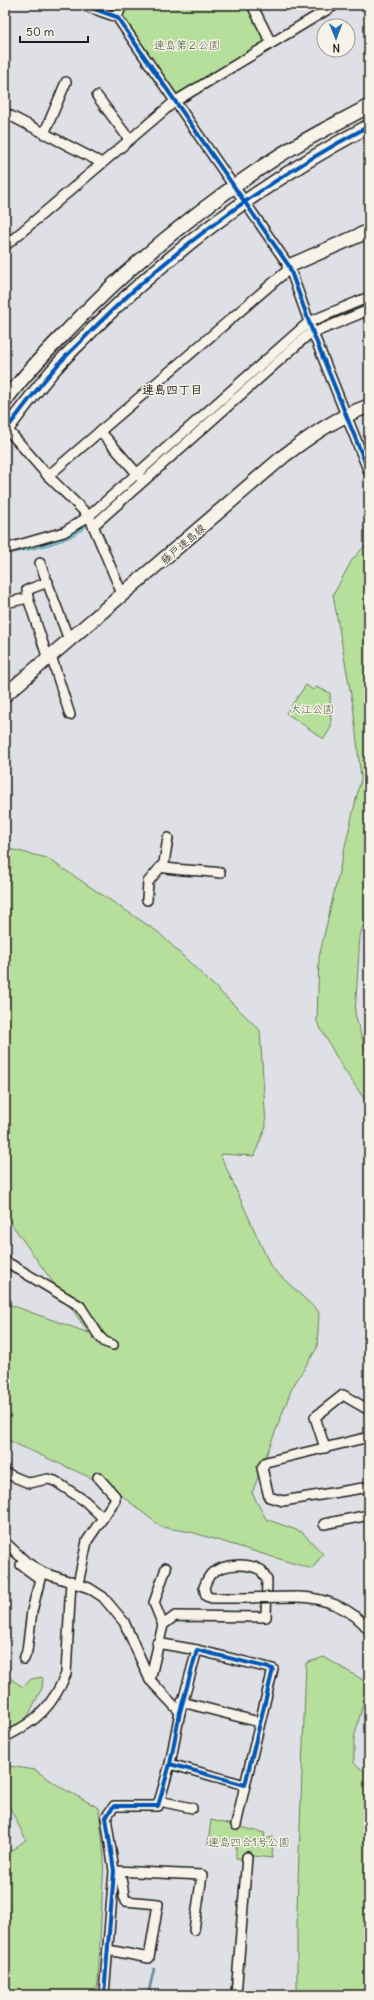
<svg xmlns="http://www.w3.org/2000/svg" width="374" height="2000" font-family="Delius,'Klee One',sans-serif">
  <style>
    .green { fill: #b6df9b; stroke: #697e5c }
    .water { fill: #85d3e4; stroke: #5b8a94 }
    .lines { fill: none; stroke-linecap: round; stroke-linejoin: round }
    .stream { stroke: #5b8a94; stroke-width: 2.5 }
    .street-casing { stroke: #1c1c1c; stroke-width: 12 }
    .secondary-casing { stroke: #1c1c1c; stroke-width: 16 }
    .street { stroke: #f7f3e8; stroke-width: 9 }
    .secondary { stroke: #f7f3e8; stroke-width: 13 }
    .street-bridge-casing { stroke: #1c1c1c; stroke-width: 12; stroke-linecap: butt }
    .street-bridge { stroke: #f7f3e8; stroke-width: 9 }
    .cycleway-casing { stroke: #f7f3e8; stroke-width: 6 }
    .cycleway { stroke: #0057b8; stroke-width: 4 }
    .labels { text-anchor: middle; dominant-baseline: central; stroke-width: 3; stroke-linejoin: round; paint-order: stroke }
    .park-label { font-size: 11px; fill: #4a5642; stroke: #f7f3e8 }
    .street-label { font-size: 11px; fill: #1c1c1c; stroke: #f7f3e8 }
    .neighbourhood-label { font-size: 12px; font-weight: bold; fill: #1c1c1c; stroke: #f7f3e8 }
  </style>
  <rect width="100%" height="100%" fill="#dfe0e6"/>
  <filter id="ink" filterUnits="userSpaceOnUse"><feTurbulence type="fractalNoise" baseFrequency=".025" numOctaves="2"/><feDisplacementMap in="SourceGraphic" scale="8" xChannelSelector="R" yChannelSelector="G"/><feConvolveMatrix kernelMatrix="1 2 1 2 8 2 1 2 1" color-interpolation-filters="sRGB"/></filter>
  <g filter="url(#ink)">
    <g class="green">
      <path d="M126 5H248L268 40 176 98 123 21 122 13Z"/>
      <path d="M369 541V907L360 936 355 1014 369 1063V1106L341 1065 317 1022 319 957 361 778 353 706 333 595 352 560Z"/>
      <path d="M306 685 313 690 316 687 330 693 331 727 324 739 286 713Z"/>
      <path d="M5 848 47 858 158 932 260 1030 266 1126 254 1156 220 1154 271 1267 319 1312 317 1348 292 1388 252 1493 266 1519 302 1532 323 1554 312 1569 191 1532 161 1527 111 1487 5 1439V1303L89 1333 5 1215Z"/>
      <path d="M324 1657 368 1683 354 1739V1763L369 1775V1995H297V1908L306 1663Z"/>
      <path d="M5 1675 23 1687 31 1679 42 1677 43 1679 42 1688 25 1722 5 1734Z"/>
      <path d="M9 1766 35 1770 62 1788 99 1808 104 1858 98 1981 96 1995H5V1855L26 1840 5 1798V1768Z"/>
      <path d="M211 1820 265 1833 264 1839 273 1837 272 1858 244 1855V1859L236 1858V1844H208Z"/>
    </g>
    <g class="water">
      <path d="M369 301V307L307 332 94 521 92 517 305 327Z"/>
      <path d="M87 521 88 525C66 545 33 548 5 555V550Z"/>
    </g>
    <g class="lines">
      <path class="stream" d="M148 1995 154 1969"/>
      <g class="street-casing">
        <g id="street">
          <path d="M83 5 117 17 289 266 313 333 369 472"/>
          <path d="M252 5 271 43"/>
          <path d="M117 17 122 5"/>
          <path d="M97 96 129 139"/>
          <path d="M5 113 102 163"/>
          <path d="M44 134 66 82"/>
          <path d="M5 246 174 102 335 5"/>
          <path d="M7 429 48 476 89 516 123 596"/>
          <path d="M100 431 140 477"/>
          <path d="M48 476 289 269"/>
          <path d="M93 526 308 335 369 310"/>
          <path d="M5 549 64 532 89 516 309 322 369 297"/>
          <path d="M40 563 69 640"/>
          <path d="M28 598 48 659"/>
          <path d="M10 602 28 598 27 590 48 582"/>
          <path d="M51 656 70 715"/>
          <path d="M160 867C180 871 200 870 220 873"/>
          <path d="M147 900 148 882 164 863 168 838"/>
          <path d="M5 1261 80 1306 99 1336 105 1342 113 1345"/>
          <path d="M369 1437 266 1462 262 1468 269 1497 283 1501 369 1487"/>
          <path d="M325 1448 315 1417 343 1395 369 1410"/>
          <path d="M5 1473 29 1483 48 1479 55 1481 85 1501 103 1518"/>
          <path d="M324 1524 369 1515"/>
          <path d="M5 1542 26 1562 44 1573 89 1588 103 1597 124 1622 150 1680 180 1712"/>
          <path d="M21 1565 40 1579 32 1611 27 1651 24 1659"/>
          <path d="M78 1584 87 1541 115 1500V1496L98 1477"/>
          <path d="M297 1597C323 1597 352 1608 369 1630"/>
          <path d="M163 1625 154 1603 166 1568"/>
          <path d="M157 1643 197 1650"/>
          <path d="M150 1680 163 1625 175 1616 266 1617 267 1580 261 1570C247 1563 226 1563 212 1573 208 1576 206 1583 204 1587L206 1596 212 1598H242"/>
          <path d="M182 1702 259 1722"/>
          <path d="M5 1737C37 1721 52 1707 66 1674L71 1581"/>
          <path d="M159 1801 192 1808"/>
          <path d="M236 1825 245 1785"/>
          <path d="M115 1871 202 1875 194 1930"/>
          <path d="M108 1950 149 1958 158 1904 125 1901 120 1872"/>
          <path d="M104 1995 114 1871 106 1817 114 1806H158L170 1764 180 1712 197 1650 273 1669 245 1785 170 1764"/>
          <path d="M236 1995 247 1857"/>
        </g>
      </g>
      <g class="secondary-casing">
        <g id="secondary">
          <path d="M289 266 369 231"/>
          <path d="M5 401C23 376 45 353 67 331 128 266 197 210 271 161 302 140 336 124 369 106"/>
          <path d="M5 431C22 409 38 387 56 367 67 354 80 343 92 330 174 248 267 180 369 126"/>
          <path d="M5 695 285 455C314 434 335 418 369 406"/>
        </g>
      </g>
      <use href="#street" class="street"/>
      <use href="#secondary" class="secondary"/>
      <g class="street-bridge-casing">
        <path id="street-bridge" d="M242 1598 297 1597"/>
      </g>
      <use href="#street-bridge" class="street-bridge"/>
      <g class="cycleway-casing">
        <g id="cycleway">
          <path d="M83 5 117 17 289 266 313 333 369 472"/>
          <path d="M5 431C22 409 38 387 56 367 67 354 80 343 92 330 174 248 267 180 369 126"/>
          <path d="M104 1995 114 1871 106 1817 114 1806H158L170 1764 180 1712 197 1650 273 1669 245 1785 170 1764"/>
        </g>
      </g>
      <use href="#cycleway" class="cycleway"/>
    </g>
  </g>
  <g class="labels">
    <g class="park-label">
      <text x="187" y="45">連島第２公園</text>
      <text x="312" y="709">大江公園</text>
      <text x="249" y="1842">連島四合1号公園</text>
    </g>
    <g class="street-label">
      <text transform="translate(183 544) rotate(-41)">藤戸連島線</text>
    </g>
    <g class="neighbourhood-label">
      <text x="172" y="389">連島四丁目</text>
    </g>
  </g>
  <rect width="374" height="2000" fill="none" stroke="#f7f3e8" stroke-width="20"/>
  <rect x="10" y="10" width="354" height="1980" fill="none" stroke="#1c1c1c" stroke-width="1.5" filter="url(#ink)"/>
  <g transform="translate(336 38) rotate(179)"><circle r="19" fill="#f7f3e8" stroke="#9f9d96"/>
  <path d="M0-3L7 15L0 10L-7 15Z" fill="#1f6fb2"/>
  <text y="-6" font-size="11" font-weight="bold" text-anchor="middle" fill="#1c1c1c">N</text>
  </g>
  <path d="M20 36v6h68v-6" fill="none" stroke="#1c1c1c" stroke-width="2"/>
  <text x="26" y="36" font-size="12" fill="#1c1c1c" stroke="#f7f3e8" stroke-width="3" paint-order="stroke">50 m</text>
</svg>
